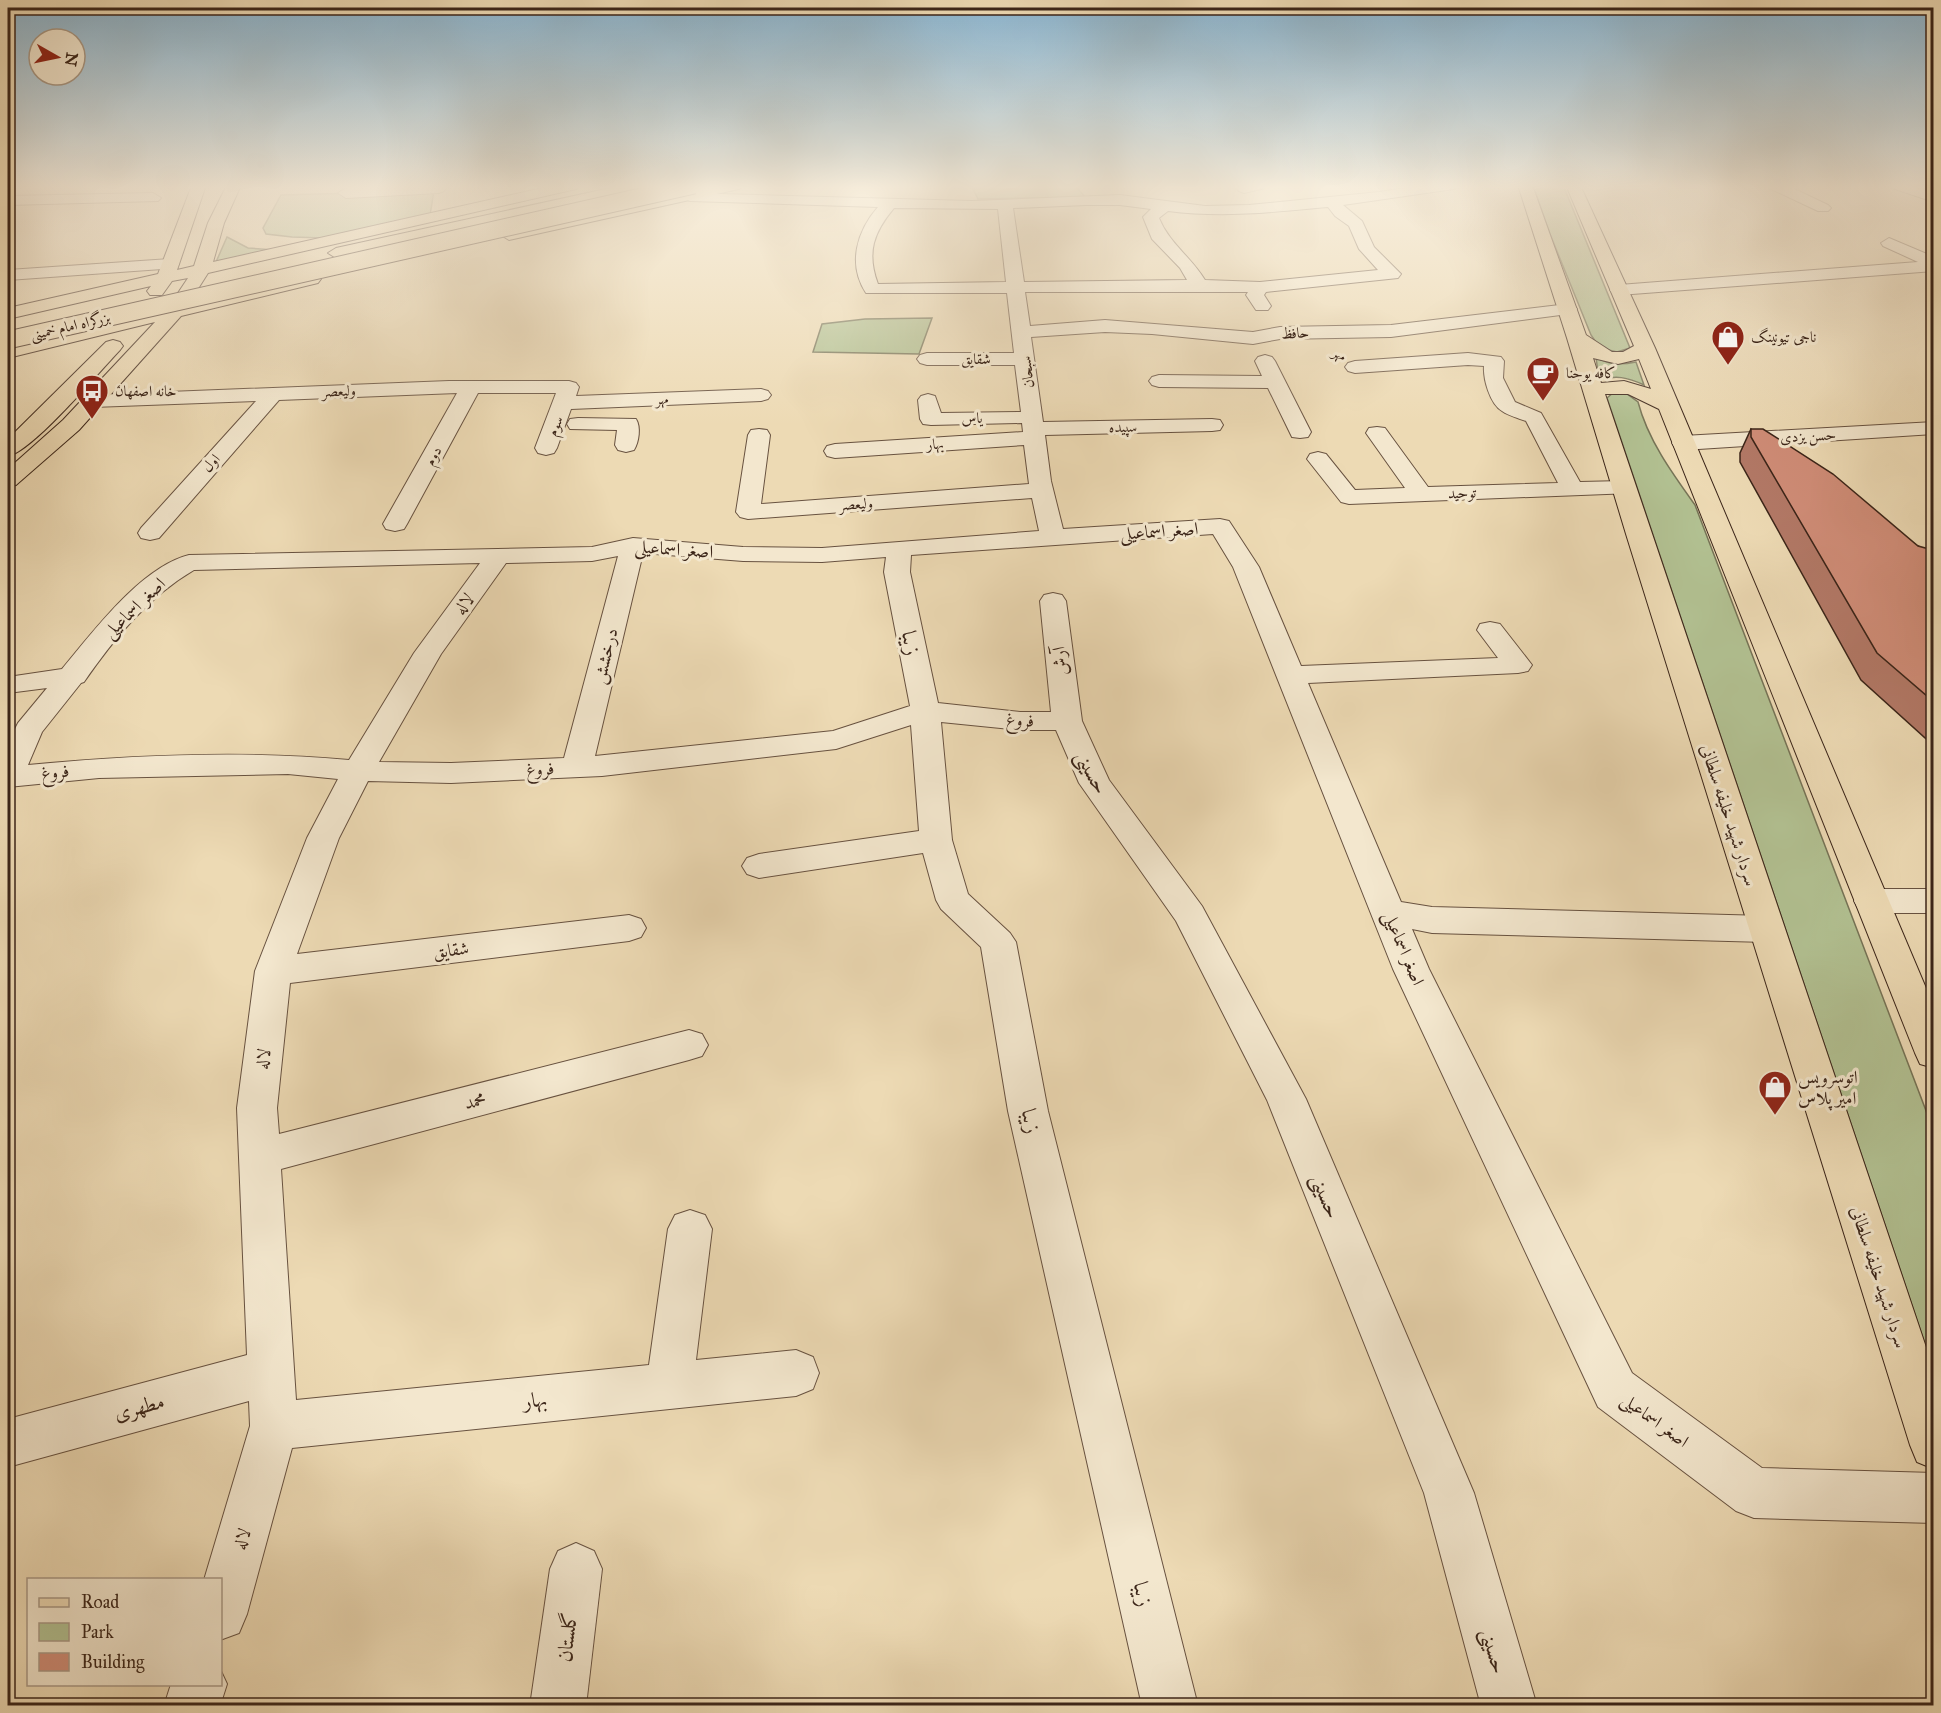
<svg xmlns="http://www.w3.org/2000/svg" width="1941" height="1713" font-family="'IM FELL Great Primer',Amiri,serif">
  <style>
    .green { fill: #b2c192; stroke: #767356; stroke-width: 1.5 }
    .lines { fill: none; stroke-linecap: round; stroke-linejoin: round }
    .minor-casing { stroke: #685240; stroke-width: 2 }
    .major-casing { stroke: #3b2519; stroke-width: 2 }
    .highway-casing { stroke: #3b2519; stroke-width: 2 }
    .minor { fill: #f3e7ce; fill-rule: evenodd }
    .major { fill: #eddab4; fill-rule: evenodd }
    .highway { fill: #eddab4; fill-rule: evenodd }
    .highway-bridge-casing { stroke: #3b2519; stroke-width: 19; stroke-linecap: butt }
    .highway-bridge { stroke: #eddab4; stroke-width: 17 }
    .wall { fill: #b37967; stroke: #3b2519; stroke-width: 1.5 }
    .building { fill: #d08d78; stroke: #3b2519; stroke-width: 1.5 }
    .labels { text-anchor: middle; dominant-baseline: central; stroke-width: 6; stroke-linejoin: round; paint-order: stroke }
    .far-street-label { font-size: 15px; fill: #3b2519; stroke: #f3e7ce }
    .far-poi-label { font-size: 15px; fill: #3b2519; stroke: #f3e7ce; text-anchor: start }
    .street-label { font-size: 18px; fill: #3b2519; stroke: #f3e7ce }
    .poi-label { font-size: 18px; fill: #3b2519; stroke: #f3e7ce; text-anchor: start }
    .near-street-label { font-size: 21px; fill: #3b2519; stroke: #f3e7ce }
  </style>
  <rect width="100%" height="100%" fill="#eddab4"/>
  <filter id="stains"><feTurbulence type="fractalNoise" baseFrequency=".00333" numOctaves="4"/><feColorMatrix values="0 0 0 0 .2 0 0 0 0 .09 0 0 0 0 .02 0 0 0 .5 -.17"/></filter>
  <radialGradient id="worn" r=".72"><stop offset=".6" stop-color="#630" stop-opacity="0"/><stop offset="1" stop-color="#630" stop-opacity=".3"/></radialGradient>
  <g class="green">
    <path d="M971 185H1075L1085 197 978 199Z"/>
    <path d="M1533 185H1563L1630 348 1617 352 1600 348 1591 335 1550 234Z"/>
    <path d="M434 191 430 215 324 238 292 237 266 234 263 228 281 195Z"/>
    <path d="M227 237 248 248 275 250 216 262Z"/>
    <path d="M932 318 919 354 813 352 822 324 865 319Z"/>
    <path d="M1596 357C1609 365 1621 365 1636 362L1644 385C1627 377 1616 375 1599 380Z"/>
    <path d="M1614 392 1627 394 1638 402C1648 440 1672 473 1695 505L1933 1129V1368L1607 398Z"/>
  </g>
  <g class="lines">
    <g class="minor-casing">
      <g id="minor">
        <path d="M411 185H447L444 191 439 193 346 198 338 193 346 188Z"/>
        <path d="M1239 185H1267L1265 188 1244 193 1239 191 1236 188Z"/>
        <path d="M1426 185H1461L1454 189 1343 205 1362 221 1374 247 1401 274 1398 278 1266 292 1264 295 1271 306 1268 310H1256L1246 295 1248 292H1025L1030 326 1105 320 1253 332 1280 327 1391 325 1568 304 1574 305 1577 309 1574 313 1568 314 1391 337 1280 339 1253 344 1152 334 1105 332 1031 337 1043 422 1212 419 1220 420 1223 425 1220 430 1212 431 1045 435 1051 481 1063 529 1220 519 1229 521 1259 567 1301 666 1498 658 1477 630 1480 624 1490 622 1500 624 1532 665 1528 671 1518 673 1308 683 1401 902 1432 907 1766 916 1778 920 1783 929 1778 938 1766 942 1432 933 1412 929 1429 969 1632 1373 1762 1468 1934 1473V1523L1754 1518 1736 1511 1598 1407 1393 969 1233 567 1213 534 911 555 910 572 938 703 1020 712H1051L1040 601 1044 595 1053 593 1062 595 1066 601 1082 721 1109 780 1202 906 1306 1099 1474 1493 1537 1706H1481L1424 1493 1267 1100 1176 921 1079 783 1056 730H1020L941 722 952 840 968 894 1010 933 1016 942 1048 1111 1198 1706H1142L1008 1111 981 947 941 909 936 900 923 853 759 878 747 874 742 866 747 858 759 854 919 831 911 725 836 749 602 776 451 783 368 781 339 838 297 954 629 915 641 919 646 928 641 937 629 941 290 983 277 1108 279 1134 689 1030 702 1034 708 1045 702 1056 689 1060 281 1169 296 1400 649 1365 668 1229 675 1215 690 1210 705 1215 712 1229 696 1360 796 1350 813 1357 819 1373 813 1389 796 1396 292 1448 247 1614 239 1633 220 1640V1580H204L250 1426 249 1401 8 1467V1419L247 1355 237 1108 255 971 307 838 338 779 288 774 99 778 8 787V743L18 723 47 688 8 693V677L62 669C93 632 141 567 189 555L592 547 633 538 743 547 822 548 1039 531 1032 498 748 519 740 517 736 512 748 435 751 430 759 429 767 430 770 435 761 504 1029 484 1024 445 835 458 827 456 824 451 827 446 835 444 1023 432 1022 423 931 425 923 424 920 419 918 400 921 396 928 394 935 396 941 413 1021 412 1015 365H927L920 363 917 359 920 355 927 353H1014L1007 293H866C847 264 857 231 878 207L690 201 685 199 682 196 685 193 972 201 1120 195 1205 206 1249 205 1379 192ZM1086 205H1120L1151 209 1143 217 1152 239 1180 268 1187 280 1024 282 1013 208ZM1328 207 1335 216 1349 226 1359 249 1378 270 1260 282 1205 280C1191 257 1169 243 1159 218L1168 211C1223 218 1273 212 1328 207ZM894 208 998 209 1006 282 878 284C866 252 874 232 894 208ZM643 553 743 561 822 562 886 557 884 572 910 706 833 731 595 756ZM618 556 564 758 451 763 379 762 441 654 506 563 592 561ZM480 563 414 653 349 760C243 750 134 755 28 765L42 732 81 683 84 682C113 640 148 597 194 570Z"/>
        <path d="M1767 185H1786L1828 205 1831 208 1828 211H1818L1769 188Z"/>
        <path d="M1890 185H1911L1934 193V202L1892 188Z"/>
        <path d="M153 193 161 198 158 201 8 205V196Z"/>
        <path d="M1889 238 1934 257V271L1619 295 1613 294 1610 290 1613 286 1619 285 1918 262 1883 246 1881 243Z"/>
        <path d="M170 259 176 260 179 264 176 268 8 280V270Z"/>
        <path d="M1468 353 1501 357 1504 361 1503 378 1515 402 1541 413 1580 482 1624 481 1632 483 1636 488 1632 493 1349 504 1341 502 1307 459 1310 454 1318 452 1326 454 1355 490 1405 488 1366 433 1369 428 1377 427 1385 428 1428 487 1558 483 1526 421C1518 418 1509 416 1502 411 1490 404 1483 379 1484 366L1468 365 1355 373 1348 371 1345 367 1348 363 1355 361Z"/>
        <path d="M1265 355 1272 357 1275 361 1311 432 1308 437 1300 438 1292 437 1268 388 1159 387 1152 385 1149 381 1152 377 1159 375 1262 376 1255 361 1258 357Z"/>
        <path d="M449 381H569L576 383 579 387 576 396 761 389 768 391 771 395 768 399 761 401 571 409 557 448 554 453 546 455 538 453 535 448 556 393H478L407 524 404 529 395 531 386 529 383 524 457 393 279 400 159 538 150 540 141 538 138 533 141 528 256 401 93 407 86 405 83 401 86 397 93 395Z"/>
        <path d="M578 418 636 419C641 427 639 442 634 450L626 452 618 450 615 445 617 430 570 429 567 424 570 419Z"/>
        <path d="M1934 422V434L1683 450 1675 448 1672 443 1675 438 1683 436Z"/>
        <path d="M1871 889H1934V913H1871L1859 910 1854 901 1859 892Z"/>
        <path d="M576 1543 594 1551 602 1569 586 1706H530L550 1569 558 1551Z"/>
        <path d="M220 1669 227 1684 220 1706H164L171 1684H220Z"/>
      </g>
    </g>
    <g class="major-casing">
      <g id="major">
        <path d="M192 185H206L177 270 194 266 208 223 227 185H241L224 223 213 262 556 185H583L576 189 208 273 189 303 312 274 318 275 321 279 318 283 181 316 79 430 16 485 8 487V469L63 420 155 322 8 358V346L168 308 188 278 172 281 162 295H150L147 291 151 286 8 319V308L158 274Z"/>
        <path d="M718 185H746L739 189 509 240 501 235 509 230Z"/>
        <path d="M1518 185H1532L1586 335 1612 352H1623L1634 346 1566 185H1580L1655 348 1934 1007V1068L1920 1064 1915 1053 1659 409 1628 394H1605L1934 1371V1469L1917 1462 1910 1445 1626 534 1567 338ZM1593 358 1618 364 1639 359 1651 389 1624 381 1601 383Z"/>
        <path d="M113 340 120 342 123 346 120 350C99 372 32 452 8 456V439L106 342Z"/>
      </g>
    </g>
    <g class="highway-casing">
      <g id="highway">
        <path d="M624 185H652L645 189 336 258 328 253 336 248Z"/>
        <path d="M698 185H726L724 188 659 203 651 198 654 195Z"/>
      </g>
    </g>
    <use href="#minor" class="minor"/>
    <use href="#major" class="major"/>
    <use href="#highway" class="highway"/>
    <g class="highway-bridge-casing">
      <path id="highway-bridge" d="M8 340 694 185"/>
    </g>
    <use href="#highway-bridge" class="highway-bridge"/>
  </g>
  <path class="wall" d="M1751 429 1918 546 1934 554V746L1861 680 1740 462V453Z"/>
  <path class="building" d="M1751 429H1763L1833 474 1918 546 1929 549 1934 554V702L1877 653 1751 437Z"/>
  <linearGradient id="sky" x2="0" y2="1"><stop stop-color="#89b6d3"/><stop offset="0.44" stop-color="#f7eedd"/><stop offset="1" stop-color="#f7eedd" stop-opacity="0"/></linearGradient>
  <rect width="1941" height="425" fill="url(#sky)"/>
  <defs>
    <g id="shop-pin" transform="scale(1.725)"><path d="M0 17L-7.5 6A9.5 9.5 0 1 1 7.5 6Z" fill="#8f2418" stroke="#f3e7ce"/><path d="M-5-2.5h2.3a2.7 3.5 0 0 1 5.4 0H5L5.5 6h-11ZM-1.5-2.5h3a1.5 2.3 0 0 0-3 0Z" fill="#fff"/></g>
    <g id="cafe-pin" transform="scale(1.725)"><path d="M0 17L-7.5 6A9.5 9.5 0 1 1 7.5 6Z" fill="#8f2418" stroke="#f3e7ce"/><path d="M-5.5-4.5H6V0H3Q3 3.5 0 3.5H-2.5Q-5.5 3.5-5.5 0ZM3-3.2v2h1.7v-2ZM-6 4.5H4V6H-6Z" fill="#fff"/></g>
    <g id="bus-pin" transform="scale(1.725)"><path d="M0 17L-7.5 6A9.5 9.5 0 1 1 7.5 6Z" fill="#8f2418" stroke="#f3e7ce"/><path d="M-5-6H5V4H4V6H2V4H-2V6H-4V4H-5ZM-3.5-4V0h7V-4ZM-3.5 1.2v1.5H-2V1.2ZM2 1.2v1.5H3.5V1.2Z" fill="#fff"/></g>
  </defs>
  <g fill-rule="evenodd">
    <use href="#shop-pin" x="1728" y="337"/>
    <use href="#cafe-pin" x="1543" y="373"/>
    <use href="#bus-pin" x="92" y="391"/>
    <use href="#shop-pin" x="1775" y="1087"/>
  </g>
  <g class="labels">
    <g class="far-street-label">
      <text transform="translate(70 326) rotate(-13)">بزرگراه امام خمینی</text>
      <text transform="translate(1295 333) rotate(-3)">حافظ</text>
      <text transform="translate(1340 354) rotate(34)">مهر</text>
      <text x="976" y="359">شقایق</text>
      <text transform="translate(1027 372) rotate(-96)">سبحان</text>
      <text transform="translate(339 391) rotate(-2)">ولیعصر</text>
      <text transform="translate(662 399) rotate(-3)">مهر</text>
      <text transform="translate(972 418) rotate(-1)">یاس</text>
      <text transform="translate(555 426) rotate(-68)">سوم</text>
      <text transform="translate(1123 427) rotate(-1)">سپیده</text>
      <text transform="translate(1808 436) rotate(-3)">حسن یزدی</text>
      <text transform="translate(935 444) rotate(-4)">بهار</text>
      <text transform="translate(433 456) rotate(-61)">دوم</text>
      <text transform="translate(211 463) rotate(-48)">اول</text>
      <text transform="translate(1462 493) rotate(-2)">توحید</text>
      <text transform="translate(856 504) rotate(-4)">ولیعصر</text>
    </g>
    <g class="far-poi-label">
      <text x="1751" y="337">ناجی‌ تیونینگ</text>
      <text x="1566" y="373">کافه یوحنا</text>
      <text x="115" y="391">خانه اصفهان</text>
    </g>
    <g class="street-label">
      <text transform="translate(1159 531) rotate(-4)">اصغر اسماعیلی</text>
      <text transform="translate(674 549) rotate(4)">اصغر اسماعیلی</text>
      <text transform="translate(464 604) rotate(-54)">لاله</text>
      <text transform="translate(134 608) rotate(-44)">اصغر اسماعیلی</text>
      <text transform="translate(605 656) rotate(-76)">درخشش</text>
      <text transform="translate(1060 661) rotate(-97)">آرش</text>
      <text transform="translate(1020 720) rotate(3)">فروغ</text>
      <text transform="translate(540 769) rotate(-3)">فروغ</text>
      <text transform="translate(55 772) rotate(-6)">فروغ</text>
      <text transform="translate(1729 815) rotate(72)">سردار شهید خلیفه سلطانی</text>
      <text transform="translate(1404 948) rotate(67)">اصغر اسماعیلی</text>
      <text transform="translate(451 950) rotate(-7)">شقایق</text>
      <text transform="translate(263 1059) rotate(-84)">لاله</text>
      <text transform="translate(475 1101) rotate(-15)">محمد</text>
      <text transform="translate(1879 1277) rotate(72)">سردار شهید خلیفه سلطانی</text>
      <text transform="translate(1655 1420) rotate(36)">اصغر اسماعیلی</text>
      <text transform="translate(242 1539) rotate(-74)">لاله</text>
    </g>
    <g class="poi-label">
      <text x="1798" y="1077">اتوسرويس<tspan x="1798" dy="21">امير پلاس</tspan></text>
    </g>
    <g class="near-street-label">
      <text transform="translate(911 643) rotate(79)">زیبا</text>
      <text transform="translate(1092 772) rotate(62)">حسینی</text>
      <text transform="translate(1031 1121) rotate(77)">زیبا</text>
      <text transform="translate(1326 1196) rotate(68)">حسینی</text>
      <text transform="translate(535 1400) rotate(-6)">بهار</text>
      <text transform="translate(139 1407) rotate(-15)">مطهری</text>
      <text transform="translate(1143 1594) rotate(77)">زیبا</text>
      <text transform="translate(567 1637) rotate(-83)">گلستان</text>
      <text transform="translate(1494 1651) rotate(74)">حسینی</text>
    </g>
  </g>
  <rect width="1941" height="1713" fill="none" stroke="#eddab4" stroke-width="30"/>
  <rect x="9" y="9" width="1923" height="1695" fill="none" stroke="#3b2519" stroke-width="3"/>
  <rect x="15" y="15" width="1911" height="1683" fill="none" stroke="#3b2519" stroke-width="1.5"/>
  <rect x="27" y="1578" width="195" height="108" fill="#f3e7ce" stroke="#a99986" stroke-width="1.5"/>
  <rect x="39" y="1598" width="30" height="9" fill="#eddab4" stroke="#a99986" stroke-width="1.5"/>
  <text x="81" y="1608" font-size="18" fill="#3b2519">Road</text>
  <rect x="39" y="1623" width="30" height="18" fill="#b2c192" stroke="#a99986" stroke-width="1.5"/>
  <text x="81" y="1638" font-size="18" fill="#3b2519">Park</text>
  <rect x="39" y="1653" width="30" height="18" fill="#d08d78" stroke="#a99986" stroke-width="1.5"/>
  <text x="81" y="1668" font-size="18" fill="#3b2519">Building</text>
  <g transform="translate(57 57) rotate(99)"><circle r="28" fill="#f3e7ce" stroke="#a99986" stroke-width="1.5"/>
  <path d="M0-4.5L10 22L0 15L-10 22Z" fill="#8f2418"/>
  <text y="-9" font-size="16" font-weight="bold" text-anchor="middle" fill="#3b2519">N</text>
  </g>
  <rect width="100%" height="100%" filter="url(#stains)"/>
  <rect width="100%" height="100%" fill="url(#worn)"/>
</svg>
